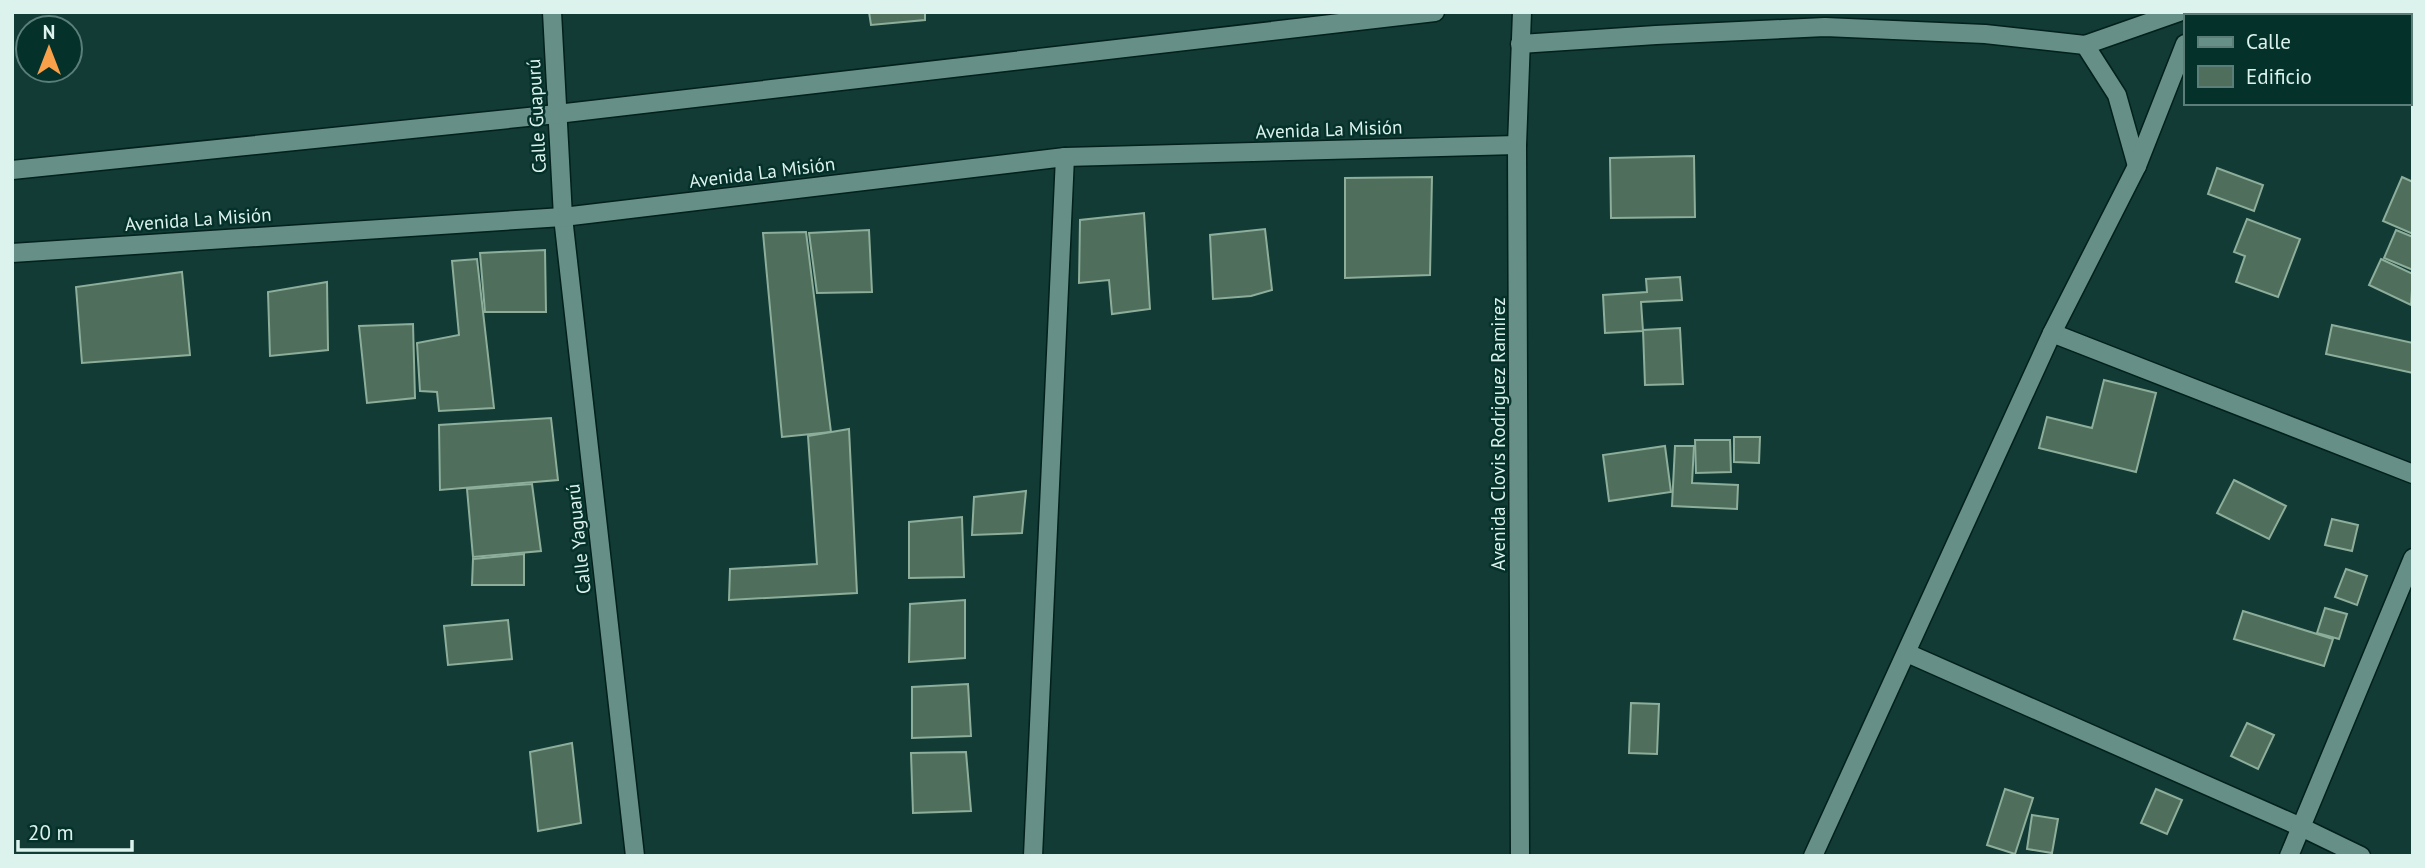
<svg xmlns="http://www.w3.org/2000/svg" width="2425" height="868" font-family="'PT Sans',sans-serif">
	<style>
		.building { fill: #4f6f5c; stroke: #8dae9a; stroke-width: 2 }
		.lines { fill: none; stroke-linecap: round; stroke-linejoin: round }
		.street-casing { stroke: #02201c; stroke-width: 21 }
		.secondary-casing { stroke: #02201c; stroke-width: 21 }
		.street { stroke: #668f88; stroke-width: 18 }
		.secondary { stroke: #668f88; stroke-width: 18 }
		.labels { text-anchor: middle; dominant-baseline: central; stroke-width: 5; stroke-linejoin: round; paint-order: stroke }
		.street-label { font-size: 19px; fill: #dcf2ed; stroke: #05312b }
	</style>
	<rect width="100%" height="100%" fill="#123b35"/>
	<g class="building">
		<polygon points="869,12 925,12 925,20 871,25"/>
		<polygon points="1694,156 1695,217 1611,218 1610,158"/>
		<polygon points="2217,168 2263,185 2254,211 2208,194"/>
		<polygon points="1432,177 1430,275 1345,278 1345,178"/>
		<polygon points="2402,177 2413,182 2413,234 2383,221"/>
		<polygon points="1144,213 1150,309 1112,314 1109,280 1079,283 1080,220"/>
		<polygon points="2247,219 2300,239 2278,297 2236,282 2245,256 2234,252"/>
		<polygon points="1265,229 1272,290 1251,296 1213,299 1210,235"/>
		<polygon points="869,230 872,292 817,293 809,233"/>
		<polygon points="2396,230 2413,237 2413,270 2384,258"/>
		<polygon points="806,232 831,432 782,437 763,233"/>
		<polygon points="545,250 546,312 485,312 480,253"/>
		<polygon points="477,259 494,408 439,411 437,392 420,391 417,343 459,335 452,261"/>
		<polygon points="2381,259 2413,274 2411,305 2369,285"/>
		<polygon points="182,272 190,355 82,363 76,287"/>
		<polygon points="1680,277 1682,300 1641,302 1643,331 1605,333 1603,295 1647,292 1646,279"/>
		<polygon points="327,282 328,350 270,356 268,292"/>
		<polygon points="413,324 415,398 367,403 359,326"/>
		<polygon points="2332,325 2413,343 2413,373 2326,354"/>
		<polygon points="1680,328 1683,384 1645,385 1643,330"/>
		<polygon points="2104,380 2156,393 2136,472 2039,448 2047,417 2092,428"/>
		<polygon points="551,418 558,480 440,490 439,425"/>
		<polygon points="849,429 857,593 729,600 730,569 817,564 808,436"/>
		<polygon points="1734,437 1760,437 1759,463 1734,462"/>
		<polygon points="1695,440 1730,440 1731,472 1696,473"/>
		<polygon points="1665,446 1671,492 1609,501 1603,455"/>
		<polygon points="1675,446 1694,446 1692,483 1738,485 1737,509 1672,506"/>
		<polygon points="2234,480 2286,506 2269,539 2217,513"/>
		<polygon points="532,484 541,551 473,557 467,489"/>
		<polygon points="1026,491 1022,533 972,535 974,497"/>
		<polygon points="962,517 964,577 909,578 909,522"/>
		<polygon points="2332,519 2358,525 2352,551 2325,545"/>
		<polygon points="524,554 524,585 472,585 473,559"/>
		<polygon points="2346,569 2367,576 2357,605 2335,597"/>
		<polygon points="965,600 965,658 909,662 910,604"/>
		<polygon points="2325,608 2347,614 2339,639 2317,633"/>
		<polygon points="2243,611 2333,639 2324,666 2234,639"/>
		<polygon points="508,620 512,659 448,665 444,626"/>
		<polygon points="968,684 971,736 912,738 912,687"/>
		<polygon points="1631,703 1659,704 1657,754 1629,753"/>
		<polygon points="2247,723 2274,735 2258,769 2231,756"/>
		<polygon points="572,743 581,823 538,831 530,752"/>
		<polygon points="966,752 971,811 913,813 911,753"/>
		<polygon points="2005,789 2033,798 2015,854 1987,845"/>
		<polygon points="2156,789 2182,800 2167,834 2141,823"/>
		<polygon points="2032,815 2058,819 2052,853 2027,849"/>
	</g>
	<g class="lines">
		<defs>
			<g id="street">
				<polyline points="552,12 563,217 635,856"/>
				<polyline points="2196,16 2198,12"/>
				<polyline points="1520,44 1656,35 1825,27 1985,34 2085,45 2179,12"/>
				<polyline points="2085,45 2117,95 2137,166"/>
				<polyline points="2052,333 2413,474"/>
				<polyline points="1907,653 2301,827 2361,856"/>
				<polyline points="1033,856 1065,157"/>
				<polyline points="1813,856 2052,333 2137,166 2185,44"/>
				<polyline points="2289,856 2413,558"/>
			</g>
			<g id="secondary">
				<polyline points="12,170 557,114 1435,12"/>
				<polyline points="12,253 563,217 1065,157 1517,145"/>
				<polyline points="1520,856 1517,145 1522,12"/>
			</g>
		</defs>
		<use href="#street" class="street-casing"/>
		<use href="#secondary" class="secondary-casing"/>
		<use href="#street" class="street"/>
		<use href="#secondary" class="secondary"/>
	</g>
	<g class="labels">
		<g class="street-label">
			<text transform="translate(536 116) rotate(-93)">Calle Guapurú</text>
			<text transform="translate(1329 129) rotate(-2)">Avenida La Misión</text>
			<text transform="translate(762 172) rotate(-7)">Avenida La Misión</text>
			<text transform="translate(198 219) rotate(-4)">Avenida La Misión</text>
			<text transform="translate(1498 434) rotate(-90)">Avenida Clovis Rodriguez Ramirez</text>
			<text transform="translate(578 539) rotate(-96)">Calle Yaguarú</text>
		</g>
	</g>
	<rect width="2425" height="868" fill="none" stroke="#dcf2ed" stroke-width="28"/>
	<rect x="2184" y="14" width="228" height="91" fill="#05312b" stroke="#5b7e79" stroke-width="2"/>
	<rect x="2198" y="37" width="35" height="10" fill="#668f88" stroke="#5b7e79" stroke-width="2"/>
	<text x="2246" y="49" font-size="21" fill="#dcf2ed">Calle</text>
	<rect x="2198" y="66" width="35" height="21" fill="#4f6f5c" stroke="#5b7e79" stroke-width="2"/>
	<text x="2246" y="84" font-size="21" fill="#dcf2ed">Edificio</text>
	<g transform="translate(49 49)"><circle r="33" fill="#05312b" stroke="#5b7e79" stroke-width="2"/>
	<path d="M0-5L12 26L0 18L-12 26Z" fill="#f8a14a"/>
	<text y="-10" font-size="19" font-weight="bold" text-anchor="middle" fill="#dcf2ed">N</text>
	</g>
	<path d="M18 840v10h114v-10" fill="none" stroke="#dcf2ed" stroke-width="3.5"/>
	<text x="28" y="840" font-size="21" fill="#dcf2ed" stroke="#05312b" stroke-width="5" paint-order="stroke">20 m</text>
</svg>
